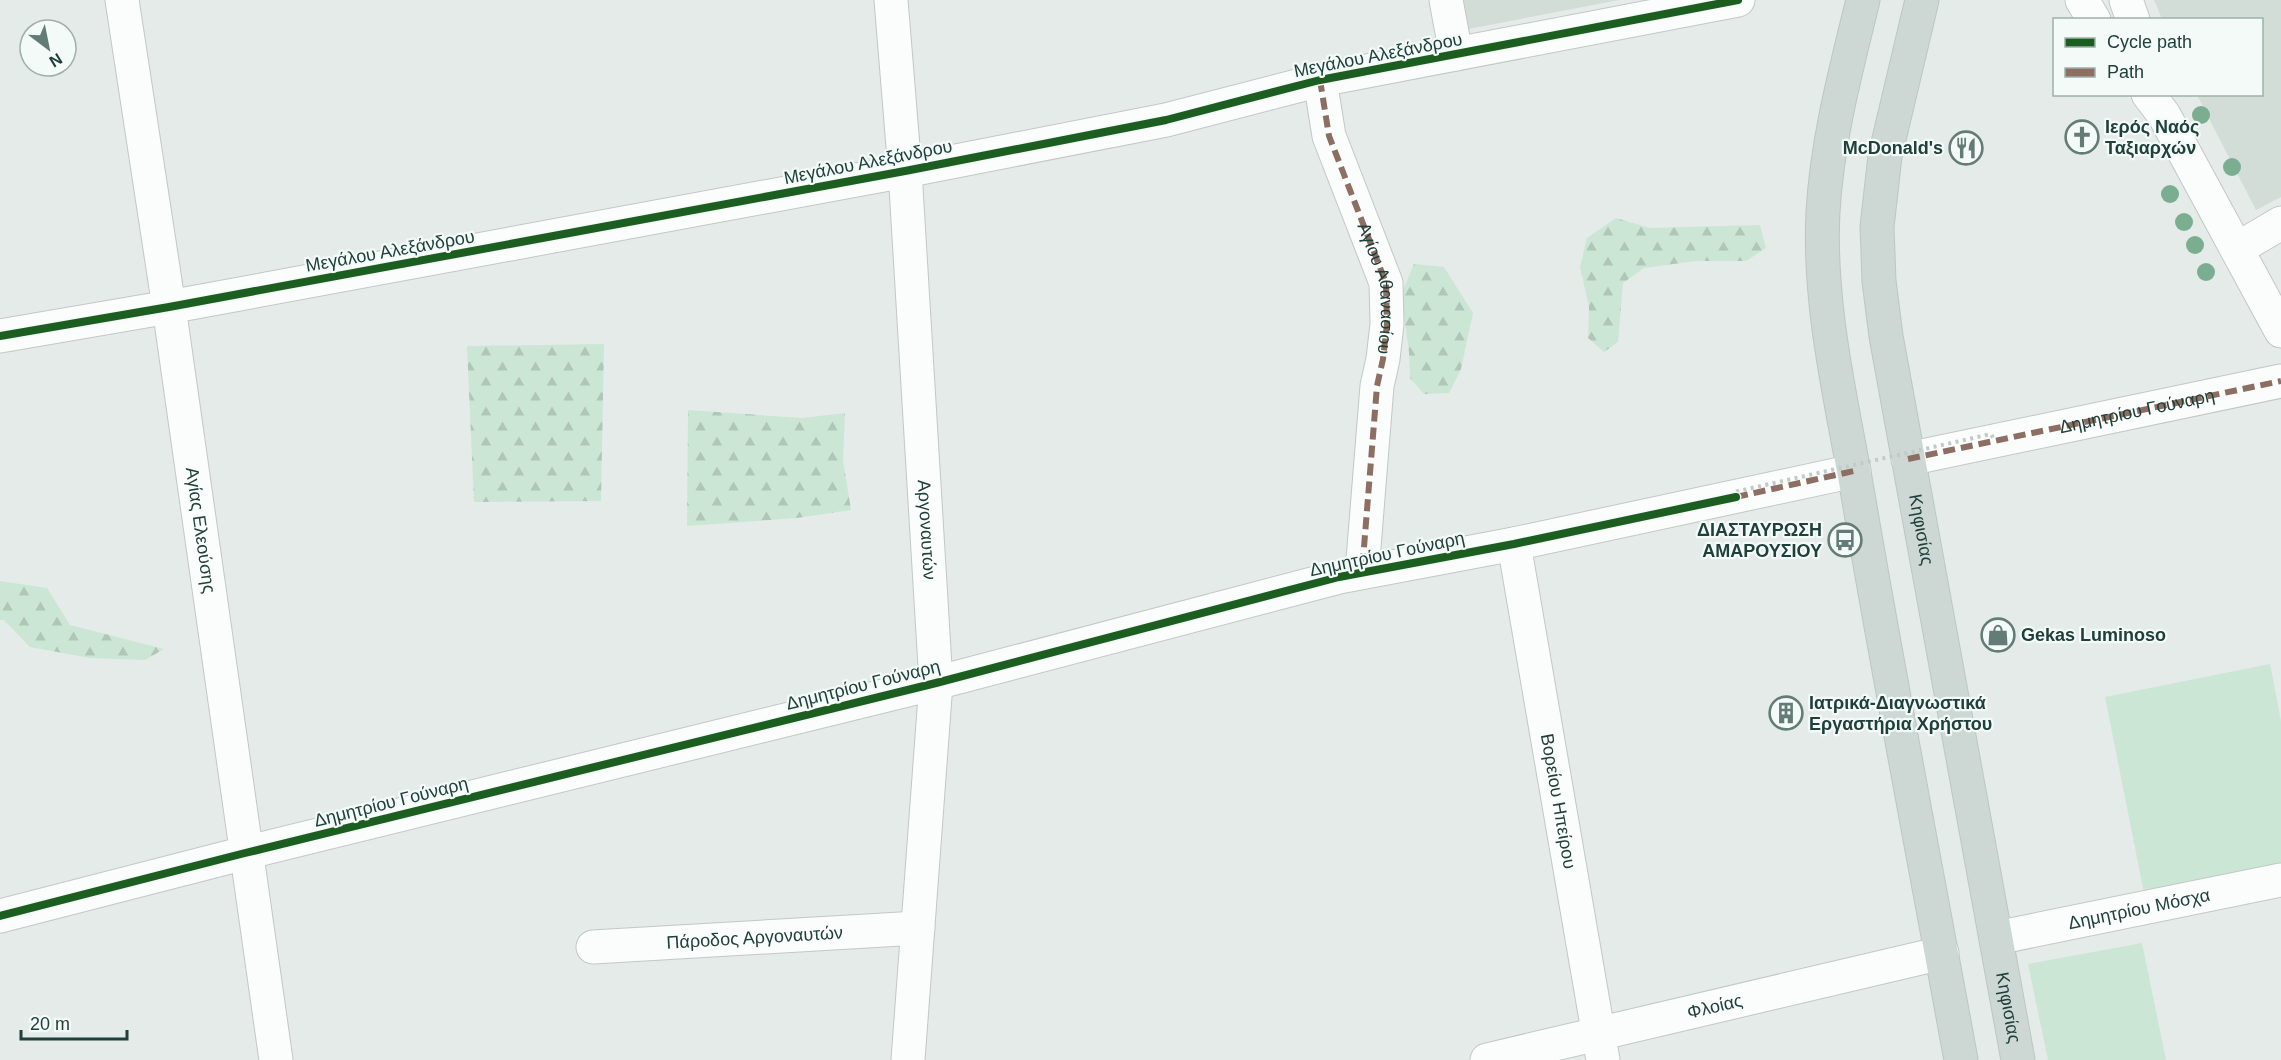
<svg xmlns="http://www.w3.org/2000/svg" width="2281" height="1060" font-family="Arial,sans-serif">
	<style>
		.built { fill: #d2ddd8 }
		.green { fill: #cce6d5 }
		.forest { fill: url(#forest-firs) }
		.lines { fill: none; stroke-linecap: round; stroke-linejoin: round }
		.minor-casing { stroke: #c2c8c6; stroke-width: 35 }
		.major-casing { stroke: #bcc7c4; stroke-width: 35 }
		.minor { stroke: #fbfcfc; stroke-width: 33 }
		.major { stroke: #cdd7d4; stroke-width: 33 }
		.path-bridge { stroke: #c0cbc8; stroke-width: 4; stroke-dasharray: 3 4.5; stroke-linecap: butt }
		.quiet { stroke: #8d6e63; stroke-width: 6; stroke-dasharray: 12 6; stroke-linecap: butt }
		.cycleway-casing { stroke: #f3faf7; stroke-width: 11 }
		.cycleway { stroke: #1b5e20; stroke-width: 8 }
		.tree { fill: #7bae91 }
		.labels { text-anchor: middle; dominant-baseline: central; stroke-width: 4.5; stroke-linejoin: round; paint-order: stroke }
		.street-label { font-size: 18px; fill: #1f4139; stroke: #f3faf7 }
		.poi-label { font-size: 18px; font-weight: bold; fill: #1f4139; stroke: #f3faf7; text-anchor: start }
	</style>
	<defs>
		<pattern id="forest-firs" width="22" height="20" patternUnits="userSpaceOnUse" patternTransform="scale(1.5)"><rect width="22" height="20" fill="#cce6d5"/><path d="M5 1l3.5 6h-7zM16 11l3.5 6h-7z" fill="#afc6b8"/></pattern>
	</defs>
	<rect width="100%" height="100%" fill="#e5ebe8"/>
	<g class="built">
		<polygon points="1458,0 1619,0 1463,30"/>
		<polygon points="2154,0 2281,0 2281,197 2256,210 2197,95 2262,94 2262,20 2162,19"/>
	</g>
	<g class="green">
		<polygon points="2270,664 2281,721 2281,864 2144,893 2105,697"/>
		<polygon points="2142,943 2166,1060 2048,1060 2028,964"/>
	</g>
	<g class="forest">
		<polygon points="1616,218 1650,228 1760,225 1766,248 1746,261 1696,261 1644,268 1623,283 1618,342 1604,352 1588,338 1589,307 1580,267 1587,238"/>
		<polygon points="1414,264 1444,267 1473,313 1461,369 1449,393 1424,394 1410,378 1409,352 1401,295"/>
		<polygon points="604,344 601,501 474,502 467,346"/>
		<polygon points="688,410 802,418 845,413 843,460 851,510 797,518 687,526"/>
		<polygon points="0,581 47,588 70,625 164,649 145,660 90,658 30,647 4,620 0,620"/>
	</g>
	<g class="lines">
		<defs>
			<g id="minor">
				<path id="s1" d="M 122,0 L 169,307 L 276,1060"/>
				<path id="s2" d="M 891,0 L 905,171 L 936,683 L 908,1060"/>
				<polyline points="1446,0 1456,54"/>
				<polyline points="2082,0 2094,20"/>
				<polyline points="2126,0 2133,20"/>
				<path id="s3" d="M 1320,80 L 1329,136 L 1386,283 L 1387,324 L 1383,359 L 1377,386 L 1362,572"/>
				<polyline points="2148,94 2164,115 2281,331"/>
				<polyline points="2237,249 2281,223"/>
				<polyline points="0,336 169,307 905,171 1166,120 1320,80 1738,0"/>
				<path id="s4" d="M 1908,459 L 2281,381"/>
				<path id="s5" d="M 1514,544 L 1603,1060"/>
				<polyline points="0,916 245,853 936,683 1339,577 1514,544 1854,471"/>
				<path id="s6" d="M 1996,938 L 2281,880"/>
				<path id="s7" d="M 593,947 L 918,928"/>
				<path id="s8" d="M 1487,1060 L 1942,953"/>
			</g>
			<g id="major">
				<path d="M 1863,0 C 1846,70 1827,140 1823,212 C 1818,309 1843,406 1859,501 C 1891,688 1927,874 1961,1060"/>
				<path id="s9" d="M 1922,0 L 1885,156 L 1877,227 L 1879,281 L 1886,336 L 2018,1060"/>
			</g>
		</defs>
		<use href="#minor" class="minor-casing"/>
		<use href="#major" class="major-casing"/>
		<use href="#minor" class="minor"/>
		<use href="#major" class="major"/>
		<polyline class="path-bridge" points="1736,497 1734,492 1991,434 1994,439"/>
		<g class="quiet">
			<polyline points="1320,80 1329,136 1386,283 1387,324 1383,359 1377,386 1362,572"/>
			<polyline points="1908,459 2281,381"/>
			<polyline points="1736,497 1854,471"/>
		</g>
		<defs>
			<g id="cycleway">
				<polyline points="0,336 169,307 905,171 1166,120 1320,80 1738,0"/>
				<polyline points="0,916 245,853 936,683 1339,577 1514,544 1736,497"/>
			</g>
		</defs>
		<use href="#cycleway" class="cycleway-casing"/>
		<use href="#cycleway" class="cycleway"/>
	</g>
	<g class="tree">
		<circle cx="2201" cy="115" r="9"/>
		<circle cx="2232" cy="167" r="9"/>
		<circle cx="2170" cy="194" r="9"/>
		<circle cx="2184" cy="222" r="9"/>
		<circle cx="2195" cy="245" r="9"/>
		<circle cx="2206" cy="272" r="9"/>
	</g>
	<defs>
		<symbol id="church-ring" viewBox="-11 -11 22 22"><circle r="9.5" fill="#f3faf7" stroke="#647c76" stroke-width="1.5"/><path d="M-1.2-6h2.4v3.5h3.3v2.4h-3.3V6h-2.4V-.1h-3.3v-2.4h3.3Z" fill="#647c76"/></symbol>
		<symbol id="restaurant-ring" viewBox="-11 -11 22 22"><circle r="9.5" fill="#f3faf7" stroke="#647c76" stroke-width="1.5"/><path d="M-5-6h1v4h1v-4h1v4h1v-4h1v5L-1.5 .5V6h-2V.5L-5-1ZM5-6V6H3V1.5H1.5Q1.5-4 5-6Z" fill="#647c76"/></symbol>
		<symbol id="bus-ring" viewBox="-11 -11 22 22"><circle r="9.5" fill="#f3faf7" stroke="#647c76" stroke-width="1.5"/><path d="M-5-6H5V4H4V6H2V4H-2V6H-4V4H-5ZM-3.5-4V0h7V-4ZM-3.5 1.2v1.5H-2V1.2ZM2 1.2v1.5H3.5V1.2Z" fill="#647c76"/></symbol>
		<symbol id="shop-ring" viewBox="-11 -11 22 22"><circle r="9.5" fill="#f3faf7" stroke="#647c76" stroke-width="1.5"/><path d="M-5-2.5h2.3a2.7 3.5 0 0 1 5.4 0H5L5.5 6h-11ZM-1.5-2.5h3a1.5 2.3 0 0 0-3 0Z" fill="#647c76"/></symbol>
		<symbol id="building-ring" viewBox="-11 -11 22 22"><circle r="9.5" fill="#f3faf7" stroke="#647c76" stroke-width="1.5"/><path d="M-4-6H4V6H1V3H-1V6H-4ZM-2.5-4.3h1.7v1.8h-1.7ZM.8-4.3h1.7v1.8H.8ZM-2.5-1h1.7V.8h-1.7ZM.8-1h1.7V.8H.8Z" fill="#647c76"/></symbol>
	</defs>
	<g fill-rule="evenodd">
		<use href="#church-ring" x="2063" y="118" width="38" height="38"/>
		<use href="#restaurant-ring" x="1947" y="129" width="38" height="38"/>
		<use href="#bus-ring" x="1826" y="521" width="38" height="38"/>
		<use href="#shop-ring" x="1979" y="616" width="38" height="38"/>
		<use href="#building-ring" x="1767" y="694" width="38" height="38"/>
	</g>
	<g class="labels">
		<g class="street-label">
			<text transform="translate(1378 55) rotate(-11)">Μεγάλου Αλεξάνδρου</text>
			<text transform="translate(868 162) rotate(-11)">Μεγάλου Αλεξάνδρου</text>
			<text transform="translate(390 251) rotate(-10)">Μεγάλου Αλεξάνδρου</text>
			<text stroke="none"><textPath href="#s3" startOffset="218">Αγίου Αθανασίου</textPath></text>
			<text stroke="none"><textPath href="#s4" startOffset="234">Δημητρίου Γούναρη</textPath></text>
			<text stroke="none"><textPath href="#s1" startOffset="536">Αγίας Ελεούσης</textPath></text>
			<text stroke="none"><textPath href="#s2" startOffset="531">Αργοναυτών</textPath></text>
			<text stroke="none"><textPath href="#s9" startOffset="538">Κηφισίας</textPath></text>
			<text transform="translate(1387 554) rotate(-12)">Δημητρίου Γούναρη</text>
			<text transform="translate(863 685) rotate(-14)">Δημητρίου Γούναρη</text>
			<text transform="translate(391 802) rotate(-14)">Δημητρίου Γούναρη</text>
			<text stroke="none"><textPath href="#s5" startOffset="261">Βορείου Ηπείρου</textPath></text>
			<text stroke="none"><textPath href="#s6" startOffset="146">Δημητρίου Μόσχα</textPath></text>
			<text stroke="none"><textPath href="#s7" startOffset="162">Πάροδος Αργοναυτών</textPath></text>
			<text stroke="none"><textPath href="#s8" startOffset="234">Φλοίας</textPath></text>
			<text stroke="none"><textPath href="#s9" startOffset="1024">Κηφισίας</textPath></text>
		</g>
		<g class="poi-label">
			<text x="2105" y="127">Ιερός Ναός<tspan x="2105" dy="21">Ταξιαρχών</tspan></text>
			<text x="1943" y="148" text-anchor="end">McDonald's</text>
			<text x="1822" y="530" text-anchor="end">ΔΙΑΣΤΑΥΡΩΣΗ<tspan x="1822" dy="21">ΑΜΑΡΟΥΣΙΟΥ</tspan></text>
			<text x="2021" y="635">Gekas Luminoso</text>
			<text x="1809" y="703">Ιατρικά-Διαγνωστικά<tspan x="1809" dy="21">Εργαστήρια Χρήστου</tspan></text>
		</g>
	</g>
	<rect x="2053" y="18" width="210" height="78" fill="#f3faf7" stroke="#9eb0ab" stroke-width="1.5"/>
	<rect x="2065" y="38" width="30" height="9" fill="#1b5e20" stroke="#9eb0ab" stroke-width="1.5"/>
	<text x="2107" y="48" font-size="18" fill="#1f4139">Cycle path</text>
	<rect x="2065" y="68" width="30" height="9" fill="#8d6e63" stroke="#9eb0ab" stroke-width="1.5"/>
	<text x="2107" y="78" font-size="18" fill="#1f4139">Path</text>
	<g transform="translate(48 48) rotate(148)"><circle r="28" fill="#f3faf7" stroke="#9eb0ab" stroke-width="1.5"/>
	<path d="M0-4.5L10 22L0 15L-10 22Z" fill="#647c76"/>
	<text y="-9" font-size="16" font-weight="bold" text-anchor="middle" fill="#1f4139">N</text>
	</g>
	<path d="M21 1030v9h106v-9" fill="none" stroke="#1f4139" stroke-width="3"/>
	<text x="30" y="1030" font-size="18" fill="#1f4139" stroke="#f3faf7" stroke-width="4.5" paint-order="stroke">20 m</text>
</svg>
